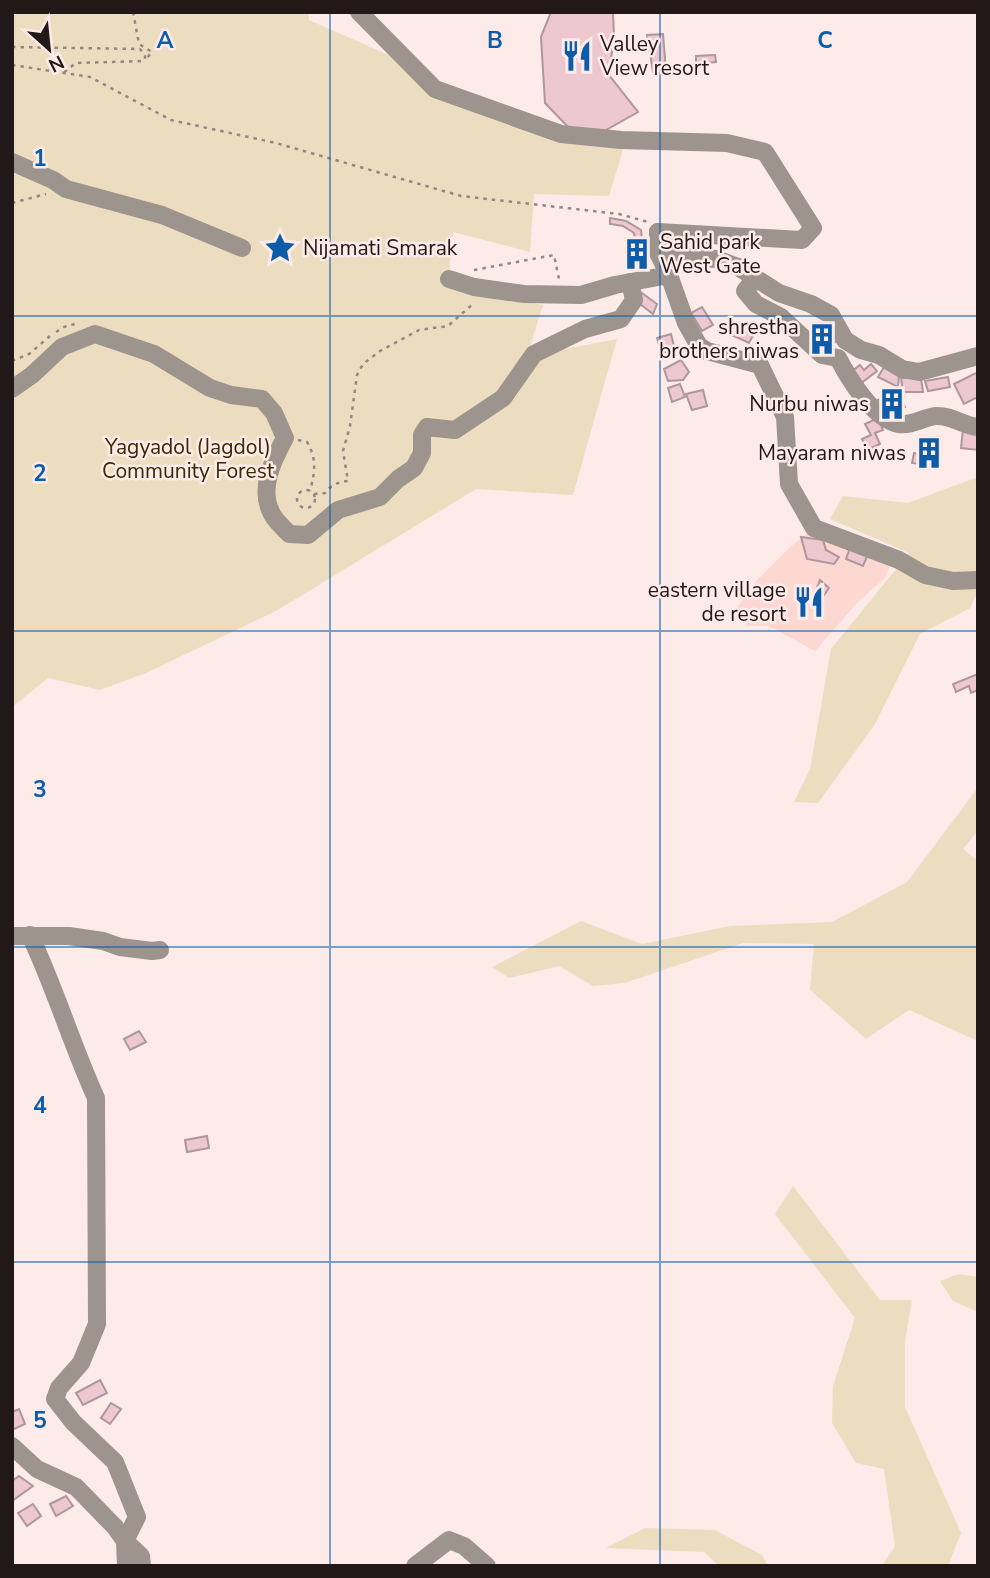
<svg xmlns="http://www.w3.org/2000/svg" width="990" height="1578" font-family="'Nunito Sans',sans-serif">
	<style>
		.built { fill: #fdd8d2 }
		.green { fill: #edddc0 }
		.building { fill: #edc8d1; stroke: #af969c; stroke-width: 2 }
		.lines { fill: none; stroke-linecap: round; stroke-linejoin: round }
		.path { stroke: #948785; stroke-width: 2.5; stroke-dasharray: 3.5 5; stroke-linecap: butt }
		.minor { stroke: #9e948e; stroke-width: 18 }
		.grid { fill: none; stroke: #0c5caa; stroke-width: 2; stroke-opacity: 0.55 }
		.labels { text-anchor: middle; dominant-baseline: central; stroke-width: 5; stroke-linejoin: round; paint-order: stroke }
		.poi-label { font-size: 21px; fill: #221817; stroke: #fcebe8; text-anchor: end }
		.park-label { font-size: 21px; fill: #3a2901; stroke: #fcebe8 }
		.grid-label { font-size: 23px; text-anchor: middle; font-weight: bold; fill: #0c5caa; stroke: #fcebe8; stroke-width: 5; stroke-linejoin: round; paint-order: stroke }
	</style>
	<rect width="100%" height="100%" fill="#fcebe8"/>
	<polygon class="built" points="814,528 891,561 886,577 858,602 815,651 769,626 748,626 736,609 755,582 790,547"/>
	<g class="green">
		<polygon points="12,12 308,12 309,20 391,56 432,97 623,150 609,196 534,194 530,252 453,232 448,286 543,305 527,356 617,339 573,495 476,489 276,611 146,673 100,690 48,678 12,707"/>
		<polygon points="978,477 978,592 970,608 920,634 875,724 818,803 794,802 810,769 831,649 909,553 830,519 843,496 908,503"/>
		<polygon points="977,789 978,831 963,849 978,861 978,1041 909,1010 866,1039 810,990 814,944 743,943 625,983 593,986 559,966 509,978 492,967 581,921 642,944 730,926 832,922 907,882"/>
		<polygon points="793,1186 880,1300 912,1300 905,1341 905,1407 961,1533 948,1566 882,1566 895,1546 884,1469 856,1463 832,1423 833,1386 855,1318 775,1214"/>
		<polygon points="959,1274 978,1277 978,1312 953,1301 940,1281"/>
		<polygon points="645,1528 715,1530 762,1555 768,1566 719,1566 704,1552 606,1548"/>
	</g>
	<g class="building">
		<polygon points="551,12 613,12 614,37 609,75 638,112 606,130 570,129 545,103 541,37"/>
		<polygon points="663,34 666,71 653,72 647,35"/>
		<polygon points="715,55 716,62 696,64 696,56"/>
		<polygon points="610,218 626,221 641,230 642,239 635,239 634,233 623,226 610,224"/>
		<polygon points="628,242 645,242 646,267 628,267"/>
		<polygon points="642,293 657,304 653,314 636,301"/>
		<polygon points="702,307 713,325 702,331 691,313"/>
		<polygon points="730,320 755,332 749,343 723,331"/>
		<polygon points="822,325 835,342 826,351 808,335"/>
		<polygon points="671,334 675,350 662,353 657,338"/>
		<polygon points="681,360 689,372 683,380 668,381 664,369"/>
		<polygon points="871,364 877,371 860,384 851,372 860,365 864,370"/>
		<polygon points="884,367 899,375 898,387 878,377"/>
		<polygon points="978,372 978,397 964,404 954,384"/>
		<polygon points="948,377 950,387 928,391 925,381"/>
		<polygon points="901,378 921,378 923,392 903,392"/>
		<polygon points="680,384 685,397 672,402 668,388"/>
		<polygon points="703,390 707,406 692,410 686,394"/>
		<polygon points="897,391 905,407 886,416 878,400"/>
		<polygon points="878,418 883,430 875,433 880,444 867,450 862,439 871,435 865,424"/>
		<polygon points="963,429 978,431 978,450 961,448"/>
		<polygon points="924,441 936,442 933,466 912,463 914,453 922,454"/>
		<polygon points="801,537 823,540 826,550 839,557 834,564 807,559"/>
		<polygon points="850,548 868,554 863,566 846,559"/>
		<polygon points="820,580 829,588 822,598 815,593"/>
		<polygon points="978,674 978,690 971,693 969,686 956,692 953,684"/>
		<polygon points="139,1031 146,1042 130,1050 124,1039"/>
		<polygon points="207,1136 209,1148 187,1152 185,1140"/>
		<polygon points="100,1380 107,1393 83,1405 76,1393"/>
		<polygon points="111,1403 121,1409 110,1424 101,1418"/>
		<polygon points="19,1409 25,1424 12,1430 12,1412"/>
		<polygon points="19,1476 33,1486 12,1501 12,1481"/>
		<polygon points="66,1496 73,1506 56,1516 50,1504"/>
		<polygon points="33,1504 41,1516 27,1526 18,1513"/>
	</g>
	<g class="lines">
		<g class="path">
			<polyline points="133,12 139,44 152,52 146,59"/>
			<polyline points="12,47 140,49 145,55 145,61"/>
			<polyline points="12,65 90,77 171,120 276,143 461,196 619,214 648,222"/>
			<polyline points="64,72 76,63 145,61"/>
			<polyline points="12,203 46,194"/>
			<polyline points="474,270 554,255 559,279"/>
			<polyline points="56,332 64,327 78,323"/>
			<polyline points="12,361 29,354 50,336"/>
			<path d="M 298,440 L 307,442 C 317,459 315,472 310,491"/>
			<circle cx="306" cy="499" r="9"/>
			<path d="M 314,494 L 325,493 C 331,485 338,482 348,481 L 343,451 L 350,426 L 357,375 L 363,364 L 380,351 L 419,330 L 448,326 L 474,303"/>
		</g>
		<g class="minor">
			<polyline points="359,12 435,89 561,134 621,140 727,143 765,152 813,228 802,240 658,232"/>
			<polyline points="12,162 53,180 66,189 162,215 242,248"/>
			<polyline points="658,232 658,253 669,275 686,323 699,346 707,351 760,365 785,417 789,484 814,528 899,560 925,575 953,581 978,580"/>
			<polyline points="658,232 683,256 716,259 738,267 779,293 811,304 831,315 845,340 861,350 879,355 902,369 919,372 978,356"/>
			<path d="M 755,278 L 745,291 L 756,304 L 781,317 L 822,355 L 838,358 C 849,379 874,420 899,424 C 912,426 924,417 936,416 C 951,415 964,426 978,427"/>
			<polyline points="449,279 474,287 524,294 581,295 615,285 669,275"/>
			<path d="M 12,389 L 32,375 L 62,347 L 95,334 L 154,354 L 210,388 L 231,395 L 262,399 L 274,413 L 285,438 C 273,460 259,488 271,512 C 274,520 283,527 289,534 L 308,535 L 338,510 L 380,497 L 398,479 L 414,468 L 422,453 L 422,435 L 427,427 L 455,430 L 503,398 L 534,354 L 585,329 L 621,319 L 634,300 L 630,282"/>
			<path d="M 30,935 C 55,988 72,1045 96,1098 L 97,1324 L 81,1363 L 59,1388 L 55,1399 L 73,1422 L 115,1462 L 137,1517 L 125,1541 L 141,1556 L 142,1566"/>
			<polyline points="12,936 69,936 103,941 120,947 152,951 160,950"/>
			<polyline points="12,1446 37,1469 76,1487 115,1527 125,1541 126,1566"/>
			<polyline points="415,1566 449,1540 464,1546 487,1566"/>
		</g>
	</g>
	<path class="grid" d="M 330,12 L 330,1566M 660,12 L 660,1566M 12,316 L 978,316M 12,631 L 978,631M 12,947 L 978,947M 12,1262 L 978,1262"/>
	<defs>
		<symbol id="restaurant-bare" viewBox="-9 -9 18 18"><path d="M-5-6h1v4h1v-4h1v4h1v-4h1v5L-1.5 .5V6h-2V.5L-5-1ZM5-6V6H3V1.5H1.5Q1.5-4 5-6Z" fill="#0c5caa" stroke="#fcebe8" stroke-width="2.5" paint-order="stroke"/></symbol>
		<symbol id="sight-bare" viewBox="-9 -9 18 18"><path d="M0-6L1.8-2.2L6-1.7L2.9 1.2L3.7 5.4L0 3.3L-3.7 5.4L-2.9 1.2L-6-1.7L-1.8-2.2Z" fill="#0c5caa" stroke="#fcebe8" stroke-width="2.5" paint-order="stroke"/></symbol>
		<symbol id="building-bare" viewBox="-9 -9 18 18"><path d="M-4-6H4V6H1V3H-1V6H-4ZM-2.5-4.3h1.7v1.8h-1.7ZM.8-4.3h1.7v1.8H.8ZM-2.5-1h1.7V.8h-1.7ZM.8-1h1.7V.8H.8Z" fill="#0c5caa" stroke="#fcebe8" stroke-width="2.5" paint-order="stroke"/></symbol>
	</defs>
	<g fill-rule="evenodd">
		<use href="#restaurant-bare" x="555" y="34" width="44" height="44"/>
		<use href="#sight-bare" x="258" y="226" width="44" height="44"/>
		<use href="#building-bare" x="615" y="232" width="44" height="44"/>
		<use href="#building-bare" x="800" y="317" width="44" height="44"/>
		<use href="#building-bare" x="870" y="382" width="44" height="44"/>
		<use href="#building-bare" x="907" y="431" width="44" height="44"/>
		<use href="#restaurant-bare" x="787" y="580" width="44" height="44"/>
	</g>
	<g class="labels">
		<g class="poi-label">
			<text x="600" y="44" text-anchor="start">Valley<tspan x="600" dy="24">View resort</tspan></text>
			<text x="660" y="242" text-anchor="start">Sahid park<tspan x="660" dy="24">West Gate</tspan></text>
			<text x="303" y="248" text-anchor="start">Nijamati Smarak</text>
			<text x="799" y="327">shrestha<tspan x="799" dy="24">brothers niwas</tspan></text>
			<text x="869" y="404">Nurbu niwas</text>
			<text x="906" y="453">Mayaram niwas</text>
			<text x="786" y="590">eastern village<tspan x="786" dy="24">de resort</tspan></text>
		</g>
		<g class="park-label">
			<text x="188" y="447">Yagyadol (Jagdol)<tspan x="188" dy="24">Community Forest</tspan></text>
		</g>
	</g>
	<g class="grid-label">
		<text x="165" y="48">A</text>
		<text x="495" y="48">B</text>
		<text x="825" y="48">C</text>
		<text x="40" y="166">1</text>
		<text x="40" y="481">2</text>
		<text x="40" y="797">3</text>
		<text x="40" y="1113">4</text>
		<text x="40" y="1428">5</text>
	</g>
	<rect width="990" height="1578" fill="none" stroke="#221817" stroke-width="28"/>
	<g transform="translate(49 49) rotate(153)" stroke="#fcebe8" stroke-width="5" paint-order="stroke">
	<path d="M0-5L12 26L0 18L-12 26Z" fill="#221817"/>
	<text y="-10" font-size="19" font-weight="bold" text-anchor="middle" fill="#221817">N</text>
	</g>
</svg>
